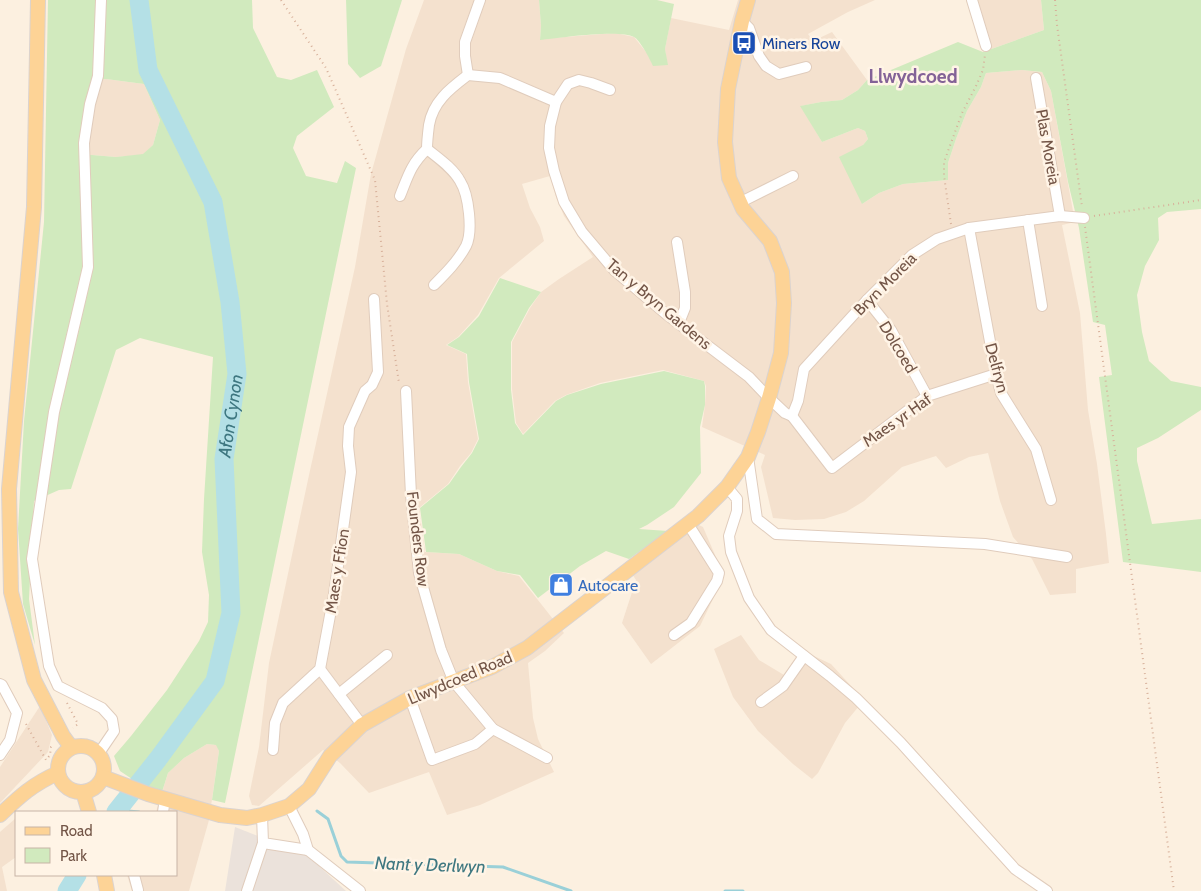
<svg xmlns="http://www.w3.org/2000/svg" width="1201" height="891" font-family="Cabin,sans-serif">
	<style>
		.residential { fill: #f4e1ce }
		.industrial { fill: #ebe2db }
		.green { fill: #d1eabe; fill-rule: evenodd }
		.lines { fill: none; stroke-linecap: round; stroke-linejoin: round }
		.stream { stroke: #9ad0d8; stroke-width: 3 }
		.river { stroke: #b4e0e6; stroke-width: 19 }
		.minor-casing { stroke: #e0ccbc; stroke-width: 12 }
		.major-casing { stroke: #dbd3cf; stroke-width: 16 }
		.path { stroke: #d7b09a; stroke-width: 2; stroke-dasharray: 1 4; stroke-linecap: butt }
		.minor { stroke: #fff; stroke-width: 10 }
		.major { stroke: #fdd396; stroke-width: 14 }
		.labels { text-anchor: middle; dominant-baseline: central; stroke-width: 5; stroke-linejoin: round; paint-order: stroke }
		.transit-label { font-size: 16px; fill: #164399; stroke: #fff4e6; text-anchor: start }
		.street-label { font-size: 16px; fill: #735547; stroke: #fff4e6 }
		.shop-label { font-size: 16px; fill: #366cbe; stroke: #fff4e6; text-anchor: start }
		.water-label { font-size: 18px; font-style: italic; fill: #3e7780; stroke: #fff4e6 }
		.quarter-label { font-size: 19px; font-weight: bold; fill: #836297; stroke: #fff4e6 }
	</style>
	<rect width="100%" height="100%" fill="#fcf0e0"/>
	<g class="residential">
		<polygon points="424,0 539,0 541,26 540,39 615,33 634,37 646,52 667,65 665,49 671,18 729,30 738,0 875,0 848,12 808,34 813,41 832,32 867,80 858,90 842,100 821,102 801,106 822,142 858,128 865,131 868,139 863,145 862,204 879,193 903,184 948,180 948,163 956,139 967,111 981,87 986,73 1022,70 1042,72 1051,91 1075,222 1062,225 1080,313 1088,410 1097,464 1106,534 1109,563 1076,569 1076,593 1050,595 1032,559 1013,537 1000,501 988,453 969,457 946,468 936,456 902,467 864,501 846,512 824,519 795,520 773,518 761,467 765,455 702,427 705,405 706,386 704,381 663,370 600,383 566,395 555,401 523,434 516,423 512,389 512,342 530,308 541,292 559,279 593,257 564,216 556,197 550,176 522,184 530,208 540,227 544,241 499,278 478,315 458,337 446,345 466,354 468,382 478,439 471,453 460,466 448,484 419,508 425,552 459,554 497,571 519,576 564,633 545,651 528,663 533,718 538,739 554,772 480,805 447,815 429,772 369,793 340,763 323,750 259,806 252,805 249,796 259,747 269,663 309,475 355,267 371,174 406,49"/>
		<polygon points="966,0 1041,0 1044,30 983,52"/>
		<polygon points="106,79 144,84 160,120 153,145 143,155 116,157 80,154 92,80"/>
		<polygon points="686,519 703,527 724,576 700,626 651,664 622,623 636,580 625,563"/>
		<polygon points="741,635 759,660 784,675 801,650 831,664 864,700 845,723 818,773 812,779 793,764 758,731 733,697 714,649"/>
		<polygon points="40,706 52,735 48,752 0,803 0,767"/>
		<polygon points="207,744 217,745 219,751 209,820 189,891 132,891 127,875 176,875 176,812 156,812 168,773 184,758"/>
		<polygon points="16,818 16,857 2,867 7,891 0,891 0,832"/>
	</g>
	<polygon class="industrial" points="235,827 307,855 346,891 225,891"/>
	<g class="green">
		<path d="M 48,0 L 252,0 L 253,28 L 277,77 L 291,80 L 317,70 L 334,107 L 297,136 L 293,148 L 306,176 L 337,183 L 345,161 L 356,168 L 225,803 L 212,800 L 219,751 L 216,745 L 207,744 L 184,758 L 168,773 L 162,792 L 135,781 L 120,771 L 114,756 L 131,736 L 167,690 L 199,641 L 208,622 L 209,595 L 202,552 L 204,499 L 213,357 L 140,338 L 116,350 L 71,489 L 59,490 L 34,501 L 29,599 L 35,645 L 23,604 L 18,529 L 24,421 L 44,222 ZM 106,79 L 144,84 L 160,120 L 153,145 L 143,154 L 116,157 L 80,154 L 92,80 Z"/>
		<polygon points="346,0 402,0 381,66 360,78 348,64"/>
		<path d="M 539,0 L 657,0 L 674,4 L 665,49 L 668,65 L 653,66 C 650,59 640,40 634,37 C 620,29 558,38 540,40 L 541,26 Z"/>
		<polygon points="1041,0 1201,0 1201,209 1167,212 1158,218 1159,240 1145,266 1137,295 1142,332 1149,361 1171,381 1201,387 1201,410 1158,438 1137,448 1137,461 1152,524 1201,519 1201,572 1123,562 1099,377 1112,375 1105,325 1093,322 1079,228 1068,182 1051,91 1042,72 1022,70 986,73 981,87 967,111 956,139 948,163 948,180 903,184 879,193 862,204 839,157 863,145 868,139 865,131 858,128 822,142 800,106 821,102 842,100 858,90 867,80 958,42 983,52 1044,30"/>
		<polygon points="500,278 541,292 529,308 511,342 511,390 515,423 523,435 533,448 523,435 556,401 567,395 601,384 664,371 704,381 705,386 705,405 700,427 701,473 674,507 647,525 639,529 668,531 629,559 606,551 580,566 538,598 520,575 497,571 459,554 426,552 420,508 449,484 461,467 472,453 479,439 469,382 467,354 447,345 459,337 479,316"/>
	</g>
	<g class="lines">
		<g class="stream">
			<polyline points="117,810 139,812"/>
			<polyline points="317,811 328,819 341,856 347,862 503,867 571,891"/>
			<polyline points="725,891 743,891"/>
		</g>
		<g class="river">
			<path id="s1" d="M 116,812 L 158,759 L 215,681 L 231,613 L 224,459 L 237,374 L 230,302 L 213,202 L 148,70 L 139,0"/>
			<polyline points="67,891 77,875"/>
		</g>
		<defs>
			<g id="minor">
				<polyline points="972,0 986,46"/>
				<polyline points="742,21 749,28 759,56 766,66 779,74 806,67"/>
				<polyline points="468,75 465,56 465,42 480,0"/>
				<polyline points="1036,78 1060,216"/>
				<polyline points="610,90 591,83 579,80 568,84 556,102 550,126 549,148 554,171 564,202 582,232 615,271 666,314 749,377 769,398 785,413 792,416 798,401 804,369 867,300 912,255 937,239 969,228 1060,216 1084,218"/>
				<path d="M 427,149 C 438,158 453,168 460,181 C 469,195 473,232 466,246 C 458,261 446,273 434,285"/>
				<path d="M 400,196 C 408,176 411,164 427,149 C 427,141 428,133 429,125 C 433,101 451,88 468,75 L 500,78 L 556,102"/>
				<polyline points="741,202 793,176"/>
				<polyline points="1028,220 1042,306"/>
				<polyline points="969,228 996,374 1001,393 1036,449 1051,500"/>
				<polyline points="677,242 685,292 685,308 679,323"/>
				<polyline points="867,300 891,330 927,396"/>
				<polyline points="406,391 411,495 419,573 441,650 454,682 493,729 547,758"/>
				<polyline points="792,416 832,468 927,396 996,374"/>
				<polyline points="748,457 757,519 776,534 985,544 1067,557"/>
				<polyline points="727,487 737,499 737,511 729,536 731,552 749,598 771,630 830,676 856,698 901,743 1015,869 1047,891"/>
				<polyline points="674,635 691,623 717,581 719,573 688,524"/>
				<polyline points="320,669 362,725"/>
				<polyline points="0,684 2,685 17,713 10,740 0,755"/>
				<polyline points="339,694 387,655"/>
				<polyline points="410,698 432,760 475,744 493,729"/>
				<polyline points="761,702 783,686 804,656"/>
				<polyline points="273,750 275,723 283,703 320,669 334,594 351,472 348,446 349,427 365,391 372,385 378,372 374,299"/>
				<polyline points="99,753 114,731 112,719 102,708 58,686 49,666 32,559 54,412 88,267 84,143 90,104 98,76 101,0"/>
				<polyline points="289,806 303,834 308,850 360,891"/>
				<polyline points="163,812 165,799"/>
				<polyline points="262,815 263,843 308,850"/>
				<polyline points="134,875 138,890"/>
				<polyline points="247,891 263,843"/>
			</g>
			<g id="major">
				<polyline points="38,0 34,207 9,489 11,592 34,680 63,736 71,747"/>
				<circle cx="81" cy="769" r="23"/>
				<polyline points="103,777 148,794 220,815 247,818 262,815 289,806 309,789 330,756 362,725 410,698 492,667 527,648 698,516 727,487 748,457 758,432 769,398 781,353 784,303 782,272 770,241 743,209 729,178 725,142 728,89 742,21 748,0"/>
				<polyline points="83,792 89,812"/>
				<path d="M 0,815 C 20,796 33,784 58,773"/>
				<polyline points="104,875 107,891"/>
			</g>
		</defs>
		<use href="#minor" class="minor-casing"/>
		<use href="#major" class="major-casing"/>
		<g class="path">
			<polyline points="281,0 326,68 375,180 387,304 399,383"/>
			<polyline points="1055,0 1057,25 1082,207"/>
			<polyline points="1094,216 1201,200"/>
			<polyline points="951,224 944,176 944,162 962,113 976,86 983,70 985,55"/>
			<polyline points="1085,227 1174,891"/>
			<polyline points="67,703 78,724 73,728"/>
			<polyline points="26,724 46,760 50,755 51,747 54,744"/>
		</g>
		<use href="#minor" class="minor"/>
		<use href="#major" class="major"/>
	</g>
	<defs>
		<symbol id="bus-square" viewBox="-11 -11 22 22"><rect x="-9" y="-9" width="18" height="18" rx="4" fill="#1a4fb4" stroke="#fff4e6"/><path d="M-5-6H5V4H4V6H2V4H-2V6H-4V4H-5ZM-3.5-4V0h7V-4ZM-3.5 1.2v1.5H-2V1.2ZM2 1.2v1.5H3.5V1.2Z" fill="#fff"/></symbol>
		<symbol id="shop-square" viewBox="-11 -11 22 22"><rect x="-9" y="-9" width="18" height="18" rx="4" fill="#3f7fe0" stroke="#fff4e6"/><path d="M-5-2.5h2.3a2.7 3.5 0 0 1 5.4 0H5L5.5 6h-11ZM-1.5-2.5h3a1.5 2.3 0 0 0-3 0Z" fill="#fff"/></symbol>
	</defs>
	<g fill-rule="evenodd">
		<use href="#bus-square" x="730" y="29" width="28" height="28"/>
		<use href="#shop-square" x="547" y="571" width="28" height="28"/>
	</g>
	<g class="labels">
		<g class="transit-label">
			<text x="762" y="43">Miners Row</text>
		</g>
		<g class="street-label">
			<text transform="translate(1048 147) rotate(80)">Plas Moreia</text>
			<text transform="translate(885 284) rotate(-45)">Bryn Moreia</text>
			<text transform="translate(659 304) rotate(40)">Tan y Bryn Gardens</text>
			<text transform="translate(898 347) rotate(59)">Dolcoed</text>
			<text transform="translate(997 368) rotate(75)">Delfryn</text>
			<text transform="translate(897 420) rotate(-35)">Maes yr Haf</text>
			<text transform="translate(418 539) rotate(83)">Founders Row</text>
			<text transform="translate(337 571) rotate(-81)">Maes y Ffion</text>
			<text transform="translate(460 678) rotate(-23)">Llwydcoed Road</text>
		</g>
		<g class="shop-label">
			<text x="578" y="585">Autocare</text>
		</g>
		<g class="water-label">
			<text stroke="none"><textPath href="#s1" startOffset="432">Afon Cynon</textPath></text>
			<text transform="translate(430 865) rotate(2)">Nant y Derlwyn</text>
		</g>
		<g class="quarter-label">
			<text x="913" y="76">Llwydcoed</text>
		</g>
	</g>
	<rect x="15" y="811" width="162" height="65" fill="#fff4e6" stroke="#c7b4a6"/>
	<rect x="25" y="827" width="25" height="8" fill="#fdd396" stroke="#c7b4a6"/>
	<text x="60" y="836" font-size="15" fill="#735547">Road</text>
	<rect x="25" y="848" width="25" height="15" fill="#d1eabe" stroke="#c7b4a6"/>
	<text x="60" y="861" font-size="15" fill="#735547">Park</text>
</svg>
